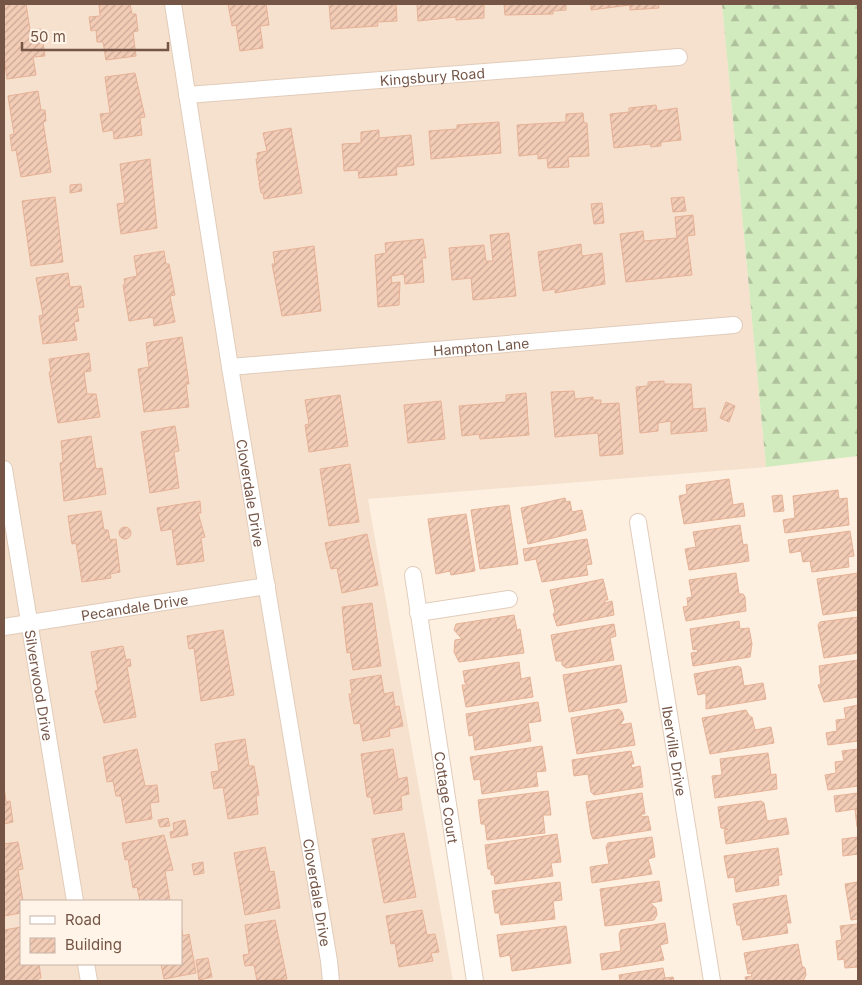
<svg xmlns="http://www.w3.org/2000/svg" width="862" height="985" font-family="Inter,sans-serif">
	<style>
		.residential { fill: #f5e1ce; fill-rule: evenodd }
		.forest { fill: url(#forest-firs) }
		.building { fill: url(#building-hatch); stroke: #e7b196 }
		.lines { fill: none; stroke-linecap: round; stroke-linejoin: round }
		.street-casing { stroke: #e1ccbb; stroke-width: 18 }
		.street { stroke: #fff; stroke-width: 16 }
		.labels { text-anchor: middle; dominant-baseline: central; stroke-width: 4.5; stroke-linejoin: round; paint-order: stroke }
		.street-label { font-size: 14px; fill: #745546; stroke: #fff4e7 }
	</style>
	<defs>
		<pattern id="forest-firs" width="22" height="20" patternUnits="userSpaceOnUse" patternTransform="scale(1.25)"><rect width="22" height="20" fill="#d2ebbe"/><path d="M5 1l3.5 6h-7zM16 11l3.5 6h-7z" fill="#afc19c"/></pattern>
		<pattern id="building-hatch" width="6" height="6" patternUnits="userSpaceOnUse" patternTransform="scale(1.25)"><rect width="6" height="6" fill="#f3ccb6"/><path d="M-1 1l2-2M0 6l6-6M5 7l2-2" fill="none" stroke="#c9a896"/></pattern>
	</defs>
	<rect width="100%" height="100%" fill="#fdf0e0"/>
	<path class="residential" d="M 4,4 L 722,4 L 766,467 L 368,499 L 453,981 L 4,981 ZM 21,901 L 181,901 L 181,964 L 21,964 Z"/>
	<polygon class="forest" points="722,4 858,4 858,456 766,467"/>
	<g class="building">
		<polygon points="4,4 26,4 30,30 41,29 45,56 33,57 36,75 7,79 4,57"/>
		<polygon points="99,4 130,4 132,14 136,14 138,31 133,32 136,56 106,60 103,42 97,42 96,30 91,31 89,17 100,16"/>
		<polygon points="228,4 266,4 269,25 260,26 263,48 240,51 236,25 232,26"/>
		<polygon points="329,4 396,4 397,21 377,22 378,26 331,29"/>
		<polygon points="417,4 484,4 484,18 456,20 456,17 418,21"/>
		<polygon points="504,4 566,4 566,10 553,11 553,14 505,15"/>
		<polygon points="591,4 658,4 659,8 630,10 630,5 591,10"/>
		<polygon points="135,73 145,117 140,118 142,135 114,139 113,130 103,132 100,114 110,113 105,77"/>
		<polygon points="38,91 41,110 45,110 46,121 43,122 51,172 21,177 16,150 12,151 10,135 14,134 8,96"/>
		<polygon points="656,105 657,111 677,108 681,140 661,142 661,146 651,147 650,144 614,148 610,114 629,112 629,108"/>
		<polygon points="583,113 584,123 587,123 589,156 568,157 569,167 548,168 547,158 538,159 538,154 519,156 517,125 566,122 566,114"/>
		<polygon points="499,122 501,153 431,159 429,131 457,129 457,125"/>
		<polygon points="291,128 302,193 264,199 263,193 261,193 259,183 261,181 259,181 256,159 258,159 257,153 267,151 263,133"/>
		<polygon points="379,130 379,138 411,135 414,165 396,167 397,175 359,178 358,170 344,171 342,144 361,143 361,132"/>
		<polygon points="150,159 157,228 121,234 117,204 125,203 120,164"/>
		<polygon points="81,184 82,191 70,193 70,185"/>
		<polygon points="55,197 63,262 31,266 22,201"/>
		<polygon points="684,197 686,211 673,212 671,198"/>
		<polygon points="602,203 604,223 594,224 591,204"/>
		<polygon points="693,215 695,235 687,236 692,275 626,282 620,234 643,231 644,241 677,238 675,217"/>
		<polygon points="509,233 516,296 473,300 471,278 452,280 449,248 484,245 486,261 493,261 490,235"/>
		<polygon points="423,239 426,258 422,258 424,282 405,284 404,274 391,276 392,283 400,282 399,305 378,307 375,255 386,253 385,243"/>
		<polygon points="581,244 582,256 602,253 605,284 555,293 555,289 543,291 538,252"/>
		<polygon points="314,246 321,311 282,316 272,264 275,264 273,252"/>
		<polygon points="164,251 166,264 169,264 175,295 170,296 175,322 154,326 153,317 129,321 123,285 125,285 124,279 137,276 134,256"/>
		<polygon points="68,273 70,287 81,286 84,307 77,308 79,321 74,322 77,340 43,344 39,316 43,315 36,278"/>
		<polygon points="182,337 189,384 186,384 189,407 144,412 138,369 149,367 146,343"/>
		<polygon points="89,353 91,371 84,372 87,394 96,394 100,417 58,423 49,372 51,372 49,359"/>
		<polygon points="664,381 664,384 691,384 693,409 705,408 707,431 671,434 671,421 658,423 658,431 640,433 636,387 648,386 648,382"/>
		<polygon points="574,391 575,399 593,397 593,400 601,400 601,404 619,403 623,454 600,456 598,433 555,437 551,392"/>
		<polygon points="526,393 529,435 480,439 479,434 462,436 459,406 506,402 506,395"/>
		<polygon points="340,395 348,446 309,452 305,425 309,424 305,400"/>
		<polygon points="441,401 445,439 408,443 404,405"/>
		<polygon points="726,402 735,406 729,422 720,418"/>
		<polygon points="175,426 179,451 174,452 179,488 150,493 141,432"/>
		<polygon points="91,436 96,469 102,468 106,494 64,501 60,463 63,462 61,441"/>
		<polygon points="350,464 359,522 329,526 320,469"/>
		<polygon points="729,479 733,505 743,503 745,516 684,524 679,496 687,494 686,485"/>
		<polygon points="838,490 839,499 847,498 849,525 785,533 783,520 795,518 793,496"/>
		<polygon points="782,495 784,511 774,512 772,496"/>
		<polygon points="565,498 566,502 570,501 572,512 582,510 586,530 528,544 521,508"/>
		<polygon points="200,501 201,513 198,513 205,537 201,538 204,561 177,565 172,529 161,531 157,508"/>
		<polygon points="509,505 518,564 480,569 471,510"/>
		<polygon points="101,511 104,530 108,530 110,540 116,539 120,572 110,574 111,578 82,582 76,543 72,544 68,516"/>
		<polygon points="466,514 475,571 451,575 450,571 436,574 428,519"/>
		<polygon points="740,525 743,545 747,544 749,561 689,570 685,549 696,547 693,532"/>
		<circle cx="125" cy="533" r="6"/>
		<polygon points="850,531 854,556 848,557 849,567 812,572 810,561 803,562 801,551 790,553 788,540"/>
		<polygon points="367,534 378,585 342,593 337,568 331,569 325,543"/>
		<polygon points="587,539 592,564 586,565 588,575 542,582 536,559 525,561 523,549"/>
		<polygon points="736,573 739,594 743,594 745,597 746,611 686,621 683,607 688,606 687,598 692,597 689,580"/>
		<polygon points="858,573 858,610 823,615 817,579"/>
		<polygon points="603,579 608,600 605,600 605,603 612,601 614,615 557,626 553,614 555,612 550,590"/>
		<polygon points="372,603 381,666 353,670 350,652 347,653 342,607"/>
		<polygon points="514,615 517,630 520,629 524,653 459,662 454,652 455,640 462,639 454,630 456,624"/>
		<polygon points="858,617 858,653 824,658 818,625 820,622"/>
		<polygon points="739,621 740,629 749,628 752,644 750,657 693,666 691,653 698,652 697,649 693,650 690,629"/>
		<polygon points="614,624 616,636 610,638 614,660 566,668 562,665 562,661 556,661 551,635"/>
		<polygon points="223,630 234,695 201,701 194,648 189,649 187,636"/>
		<polygon points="123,646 126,660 130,659 131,666 127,667 136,717 104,723 95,691 98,690 91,652"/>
		<polygon points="858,660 858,697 824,702 818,685 821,684 819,666"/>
		<polygon points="519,662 521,679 530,677 533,697 466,707 462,685 468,685 465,683 463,671"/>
		<polygon points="621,665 627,702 569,712 563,675"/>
		<polygon points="738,666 741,668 744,686 763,683 766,699 706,709 706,693 698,695 694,674"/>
		<polygon points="381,675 384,694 393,692 395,707 399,706 403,726 389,729 390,736 363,741 360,723 354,724 349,694 352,694 350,680"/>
		<polygon points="538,702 541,721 528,723 531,741 475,750 473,735 469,736 466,714"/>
		<polygon points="858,705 858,741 828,745 826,733 837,731 836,720 846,719 844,708"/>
		<polygon points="619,709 622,712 624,719 620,725 631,723 635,745 577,754 571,718"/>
		<polygon points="746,710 750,717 752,717 755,730 771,727 774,743 710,754 702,718"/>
		<polygon points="245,739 249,766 254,766 259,795 256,796 258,814 228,819 223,787 214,789 211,772 219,771 215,744"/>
		<polygon points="542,746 546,771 536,772 538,786 482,794 480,779 474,780 470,757"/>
		<polygon points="137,749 145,786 157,785 159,802 150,803 152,819 126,823 121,796 116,796 113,781 107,782 103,757"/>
		<polygon points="393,749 398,779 407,777 409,794 401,796 402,810 374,814 371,797 367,797 361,754"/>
		<polygon points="858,749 858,786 828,790 825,775 836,773 835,762 844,761 842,751"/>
		<polygon points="631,751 634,764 631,764 632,768 640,766 643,787 594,795 591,792 588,774 574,776 572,760"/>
		<polygon points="768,753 771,775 776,774 777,789 715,798 712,776 722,775 720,759"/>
		<polygon points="4,786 6,802 10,801 13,822 4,824"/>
		<polygon points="548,791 551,815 543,815 545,833 487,840 485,824 481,824 478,800"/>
		<polygon points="642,793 645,814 641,814 642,817 648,816 651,830 593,839 591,834 586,802"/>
		<polygon points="858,793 858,827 857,827 855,809 836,812 834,796"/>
		<polygon points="761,801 764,803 767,821 786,818 789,834 726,844 724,830 728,829 721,828 718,807"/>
		<polygon points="168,818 170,826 160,827 158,820"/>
		<polygon points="185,820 188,835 171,838 170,832 174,831 173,823"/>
		<polygon points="404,833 416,897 384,903 372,839"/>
		<polygon points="557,834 561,862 551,863 553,876 495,884 494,875 491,875 491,869 488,869 485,845"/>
		<polygon points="164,835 173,870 165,871 170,901 140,901 137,887 133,888 128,859 125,860 122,843"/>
		<polygon points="652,837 655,857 648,859 652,874 592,883 590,867 609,864 606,847 608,843"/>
		<polygon points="858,837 858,854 843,856 842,839"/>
		<polygon points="18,842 23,869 18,870 23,901 21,913 4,916 4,844"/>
		<polygon points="265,847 270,872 274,871 280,908 245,915 234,853"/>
		<polygon points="778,848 782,875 778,875 779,885 736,892 734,877 728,878 724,856"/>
		<polygon points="203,862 204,873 194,875 192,864"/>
		<polygon points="659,881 662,901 650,903 656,908 657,915 654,920 605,926 600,889"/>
		<polygon points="560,882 562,900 553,901 555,919 501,925 499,913 495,913 492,891"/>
		<polygon points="858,882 858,919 851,920 845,884"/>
		<polygon points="786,895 791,923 786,923 788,933 743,940 740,925 737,925 733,904"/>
		<polygon points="422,910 427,935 435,934 439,952 431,953 433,961 399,967 395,943 391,944 386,916"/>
		<polygon points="275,920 287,979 257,981 254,965 245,966 243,955 249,954 245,925"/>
		<polygon points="665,923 668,943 660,945 664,960 602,970 600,954 621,951 619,934 621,930"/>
		<polygon points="858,924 858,967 845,968 844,959 838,960 836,941 842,940 840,926"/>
		<polygon points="181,925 183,936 189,934 196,973 164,979 161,964 181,964"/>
		<polygon points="566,926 571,963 512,971 510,955 500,957 497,935"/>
		<polygon points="21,927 21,964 39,964 41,978 33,981 4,981 4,930"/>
		<polygon points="798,944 802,966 805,968 806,975 803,981 746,981 745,977 752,976 751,973 748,974 744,953"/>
		<polygon points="208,958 212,977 199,980 196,960"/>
		<polygon points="663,968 665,978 673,977 674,981 620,981 619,975"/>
	</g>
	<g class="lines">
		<defs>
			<g id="street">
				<path id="s1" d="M 173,4 L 230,367 L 329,961 L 331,981"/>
				<path id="s2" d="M 187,95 L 679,57"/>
				<path id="s3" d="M 230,367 L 734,325"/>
				<path id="s4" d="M 4,469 L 75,901"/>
				<path id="s5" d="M 638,522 L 712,981"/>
				<path id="s6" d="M 413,575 L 475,981"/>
				<polyline points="418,613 509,599"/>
				<path id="s7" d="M 4,627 L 267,586"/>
				<polyline points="86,964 89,981"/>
			</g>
		</defs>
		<use href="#street" class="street-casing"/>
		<use href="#street" class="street"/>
	</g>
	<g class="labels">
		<g class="street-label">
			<text stroke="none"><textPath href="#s2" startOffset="246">Kingsbury Road</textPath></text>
			<text stroke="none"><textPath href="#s3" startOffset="252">Hampton Lane</textPath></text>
			<text stroke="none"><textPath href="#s1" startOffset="495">Cloverdale Drive</textPath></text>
			<text stroke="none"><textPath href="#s7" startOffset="132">Pecandale Drive</textPath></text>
			<text stroke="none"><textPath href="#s4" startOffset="219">Silverwood Drive</textPath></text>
			<text stroke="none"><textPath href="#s5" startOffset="232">Iberville Drive</textPath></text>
			<text stroke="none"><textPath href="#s6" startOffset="225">Cottage Court</textPath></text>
			<text stroke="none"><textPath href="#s1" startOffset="900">Cloverdale Drive</textPath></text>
		</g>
	</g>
	<rect width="862" height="985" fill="none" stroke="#745546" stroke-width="10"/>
	<rect x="20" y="900" width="162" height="65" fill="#fff4e7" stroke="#c7b4a7"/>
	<rect x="30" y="916" width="25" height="8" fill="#ffffff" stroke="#c7b4a7"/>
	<text x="65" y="925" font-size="15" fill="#745546">Road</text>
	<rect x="30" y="938" width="25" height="15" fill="url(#building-hatch)" stroke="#c7b4a7"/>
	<text x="65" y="950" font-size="15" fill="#745546">Building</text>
	<path d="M22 42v8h146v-8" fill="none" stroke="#745546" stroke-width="2.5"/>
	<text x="30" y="42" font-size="15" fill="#745546" stroke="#fff4e7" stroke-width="4" paint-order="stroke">50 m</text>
</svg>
